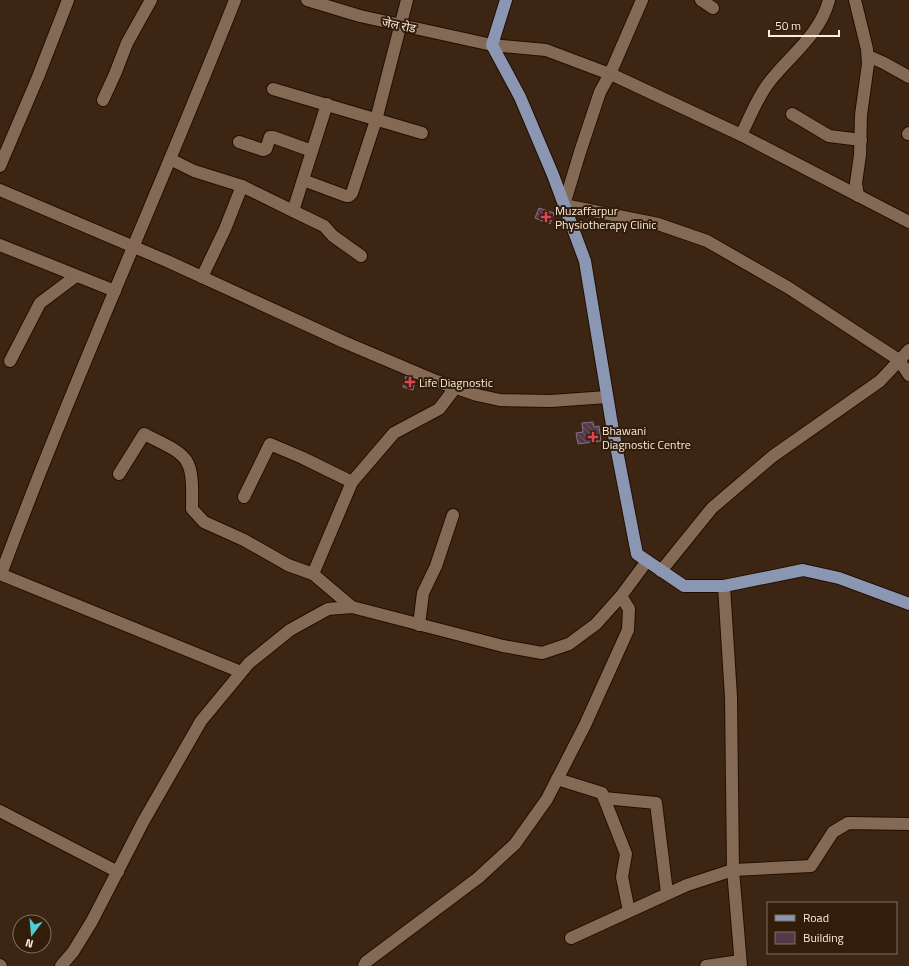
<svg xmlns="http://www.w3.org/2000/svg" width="909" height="966" font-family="'Titillium Web','Noto Sans Devanagari',sans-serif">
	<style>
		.building { fill: url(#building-back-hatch); stroke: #8c6e80 }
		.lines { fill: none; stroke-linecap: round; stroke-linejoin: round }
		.minor-casing { stroke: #220e00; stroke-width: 14 }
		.major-casing { stroke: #220e00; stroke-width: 14 }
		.minor { stroke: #846a55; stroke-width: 12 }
		.major { stroke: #8b96b3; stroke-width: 12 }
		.health-dot { fill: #e0444e; stroke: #311d09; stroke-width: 1.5 }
		.labels { text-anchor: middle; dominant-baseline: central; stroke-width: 4; stroke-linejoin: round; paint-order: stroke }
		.street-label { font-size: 12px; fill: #faebdf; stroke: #311d09 }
		.poi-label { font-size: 12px; fill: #faebdf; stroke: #311d09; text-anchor: start }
	</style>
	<defs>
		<pattern id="building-back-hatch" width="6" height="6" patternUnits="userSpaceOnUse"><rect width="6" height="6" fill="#533849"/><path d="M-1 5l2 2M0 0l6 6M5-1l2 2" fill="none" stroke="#6d5563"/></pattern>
	</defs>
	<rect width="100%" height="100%" fill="#3c2613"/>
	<g class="building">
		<polygon points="539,208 554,213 550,224 535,218"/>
		<polygon points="406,376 415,380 413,390 403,387"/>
		<polygon points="593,422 594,427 599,426 601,441 578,444 576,433 583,432 582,423"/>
	</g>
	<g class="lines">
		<defs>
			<g id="minor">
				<polyline points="307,0 360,16 492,45 546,50 615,76 741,135 909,222"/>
				<polyline points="642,0 610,74 600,92 580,152 564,205 658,224 707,241 789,288 899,360 909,375"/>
				<polyline points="701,0 713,8"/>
				<polyline points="855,0 867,49 868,64 861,115 860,155 856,183 858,196"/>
				<polyline points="868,56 884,63 909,77"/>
				<polyline points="273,89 422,133"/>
				<polyline points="103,100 115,74 127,43 151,0"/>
				<polyline points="792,114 829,136 861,140"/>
				<polyline points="908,134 909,133"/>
				<path d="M 741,135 C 751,115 760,91 776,74 C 796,51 821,31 829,0"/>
				<polyline points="239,142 263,150 266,149 270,137 273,137 312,151"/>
				<polyline points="170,159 194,171 242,186 293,211 324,226 333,236 361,256"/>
				<polyline points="0,166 38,77 68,0"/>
				<polyline points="303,180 346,196 349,196 352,193 376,120 407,0"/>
				<polyline points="0,190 167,261 344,342 436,381 477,395 500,400 551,401 607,397"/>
				<polyline points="293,211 327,104"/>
				<polyline points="0,245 115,291"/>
				<polyline points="202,277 225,229 242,186"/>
				<polyline points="10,361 40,303 76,276"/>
				<path d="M 119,474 L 144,434 C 191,457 193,456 192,509 L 204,522 L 244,540 L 288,565 L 313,574 L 352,607"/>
				<polyline points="244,497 270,444 303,458 352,482"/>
				<polyline points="661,571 712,508 773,456 880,381 909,350"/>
				<polyline points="0,574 241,672"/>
				<path d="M 1,574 C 73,381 159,192 235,0"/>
				<polyline points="313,574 352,482 394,433 439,409 455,388"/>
				<polyline points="724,586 731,697 733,870 741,966"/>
				<polyline points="419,625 423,593 436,566 453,515"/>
				<polyline points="557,779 602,793 626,854 622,877 629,911"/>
				<polyline points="604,798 656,803 667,893"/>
				<polyline points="0,811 118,872"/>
				<polyline points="571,938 687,885 733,870 811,866 833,832 848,823 909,824"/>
				<polyline points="0,965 1,966"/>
				<polyline points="61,966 73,952 92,921 143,822 201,721 249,663 290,630 328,609 352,607 503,646 542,653 569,644 596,624 621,596 647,561"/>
				<polyline points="364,966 366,962 478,878 515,844 547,799 585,725 628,630 629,609 621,596"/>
				<polyline points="706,966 740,961"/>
			</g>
			<polyline id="major" points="506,0 492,45 520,97 553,175 585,261 612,425 637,554 684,586 724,586 803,570 839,578 909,604"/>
		</defs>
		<use href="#minor" class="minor-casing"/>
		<use href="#major" class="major-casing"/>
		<use href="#minor" class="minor"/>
		<use href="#major" class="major"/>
	</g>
	<g class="health-dot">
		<path d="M544 211h4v4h4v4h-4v4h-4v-4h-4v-4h4z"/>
		<path d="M408 376h4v4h4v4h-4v4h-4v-4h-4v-4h4z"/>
		<path d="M591 431h4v4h4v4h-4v4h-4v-4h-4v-4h4z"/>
	</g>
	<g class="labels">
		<g class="street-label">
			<text transform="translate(399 25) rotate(12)">जेल रोड</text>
		</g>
		<g class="poi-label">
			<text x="555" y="210">Muzaffarpur<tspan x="555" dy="14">Physiotherapy Clinic</tspan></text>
			<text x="419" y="382">Life Diagnostic</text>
			<text x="602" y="430">Bhawani<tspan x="602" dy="14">Diagnostic Centre</tspan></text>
		</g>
	</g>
	<rect x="767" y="902" width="130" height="52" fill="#311d09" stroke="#816f5f"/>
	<rect x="775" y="915" width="20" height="6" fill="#8b96b3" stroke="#816f5f"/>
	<text x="803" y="922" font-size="12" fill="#faebdf">Road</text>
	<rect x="775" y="932" width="20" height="12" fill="#533849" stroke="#816f5f"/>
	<text x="803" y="942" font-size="12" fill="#faebdf">Building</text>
	<g transform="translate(32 934) rotate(196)"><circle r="19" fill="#311d09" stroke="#816f5f"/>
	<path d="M0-3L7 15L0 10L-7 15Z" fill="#51ccd2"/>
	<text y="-6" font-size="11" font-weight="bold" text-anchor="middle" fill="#faebdf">N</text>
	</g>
	<path d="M769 30v6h70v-6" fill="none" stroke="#faebdf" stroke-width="2"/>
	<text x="775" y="30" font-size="12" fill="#faebdf" stroke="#311d09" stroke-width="3" paint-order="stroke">50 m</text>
</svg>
